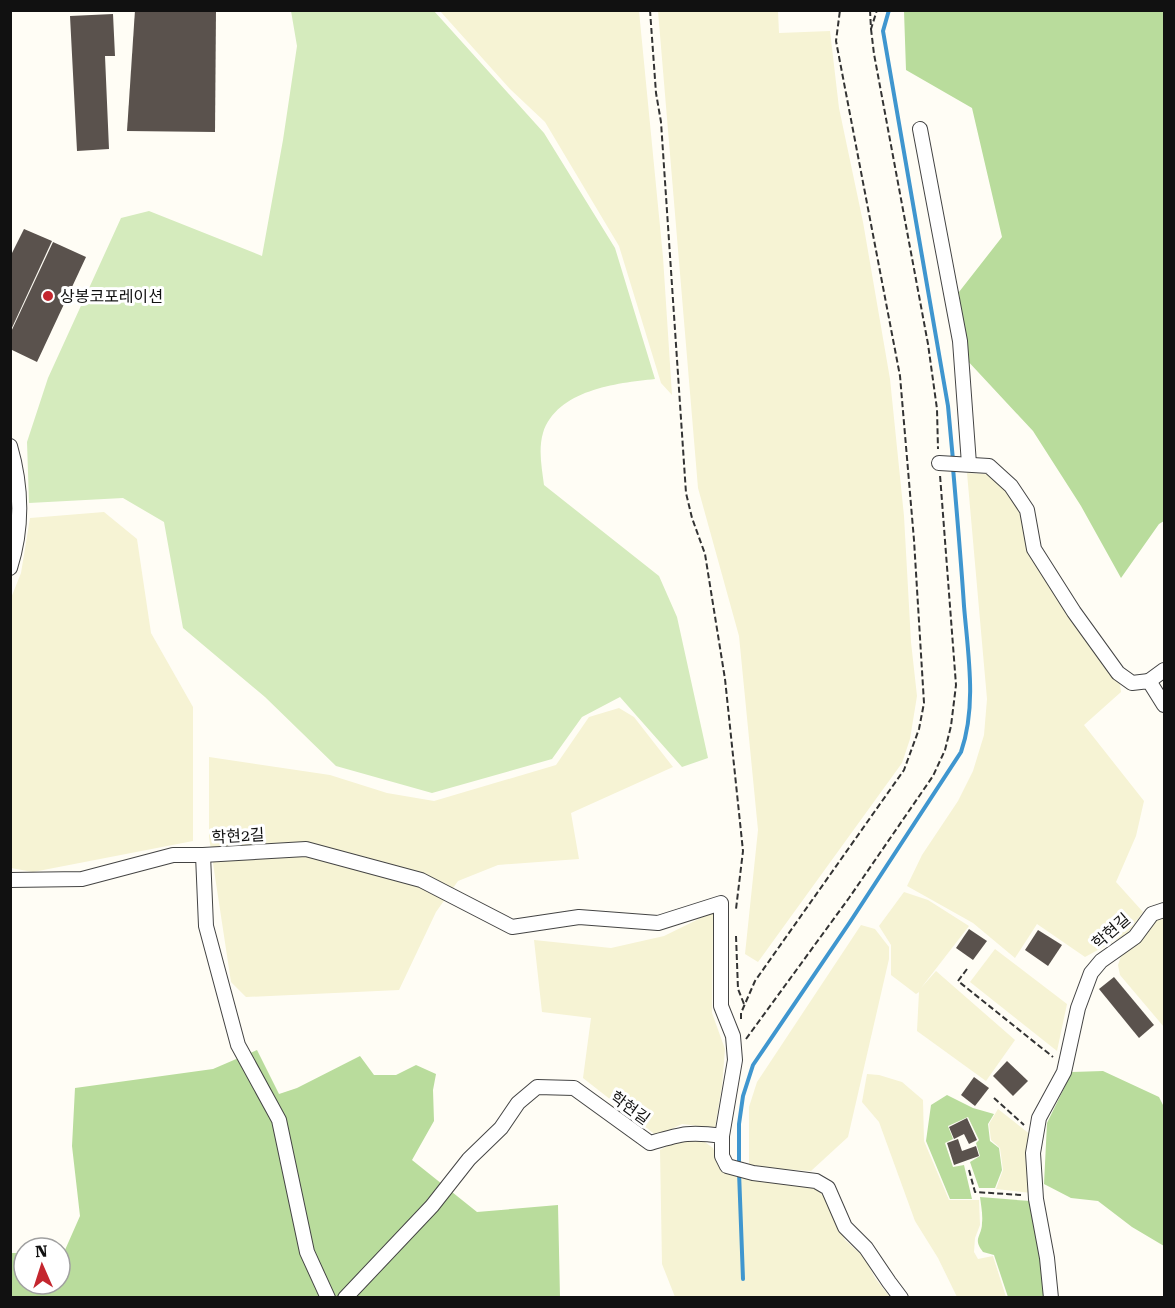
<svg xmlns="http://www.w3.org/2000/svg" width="1175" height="1308" font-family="'Roboto Serif','Noto Sans KR',serif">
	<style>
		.farmland { fill: #f6f3d4 }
		.green { fill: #d5ebbd }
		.forest { fill: #b9dc9c }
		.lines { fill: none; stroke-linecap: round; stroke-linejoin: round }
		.stream { stroke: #3f96cf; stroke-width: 4 }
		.building { fill: #5a524d }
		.minor-casing { stroke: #444; stroke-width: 16 }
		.path { stroke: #333; stroke-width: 2; stroke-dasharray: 6 3; stroke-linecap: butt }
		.minor { stroke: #fff; stroke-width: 14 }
		.poi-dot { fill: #c4262e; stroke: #fff; stroke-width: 2 }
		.labels { text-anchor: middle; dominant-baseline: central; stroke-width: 6; stroke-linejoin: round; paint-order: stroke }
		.poi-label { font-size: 16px; fill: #111; stroke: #fff; text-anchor: start }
		.street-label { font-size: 16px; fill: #111; stroke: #fff }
	</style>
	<rect width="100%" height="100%" fill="#fffdf5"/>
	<g class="farmland">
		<polygon points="440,11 639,11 663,257 672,395 661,383 619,246 545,122 510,89"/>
		<polygon points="658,11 778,11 779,33 830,31 839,108 863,222 890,379 904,516 911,642 917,696 910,739 902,763 758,962 745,954 758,830 739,636 698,488"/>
		<polygon points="967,473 987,474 1003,484 1022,515 1026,547 1063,604 1120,684 1121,692 1084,725 1144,801 1136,836 1116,882 1143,912 1127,934 1085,957 1037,924 1015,958 973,923 907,886 922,855 958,801 973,771 984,735 987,699"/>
		<polygon points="104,512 137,539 151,633 193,707 193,841 33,872 11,868 11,598 21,573 30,518"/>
		<polygon points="619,708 634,717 673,767 571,813 579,859 498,865 458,881 436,912 399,990 246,997 231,982 209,837 209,757 330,775 387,793 434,801 556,765 589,717"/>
		<polygon points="904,892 928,900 969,926 921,988 936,971 1015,1040 986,1081 917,1031 919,992 916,994 891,975 891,945 879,926"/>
		<polygon points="713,912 712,1013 725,1049 722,1086 715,1128 682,1124 657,1136 583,1078 591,1018 542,1012 534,940 611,948 664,936"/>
		<polygon points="1164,914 1164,1027 1120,975 1118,965 1121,956 1142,939 1153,917"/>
		<polygon points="861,925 875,929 889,947 889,959 848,1137 811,1171 749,1167 749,1107 757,1082"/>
		<polygon points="995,949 1067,1004 1057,1051 970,982"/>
		<polygon points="867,1074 879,1075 902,1082 923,1100 924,1141 949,1200 979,1200 980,1225 975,1238 974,1252 978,1259 993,1256 1006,1297 957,1297 938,1258 915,1221 879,1122 862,1102"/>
		<polygon points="998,1109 1031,1135 1031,1193 996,1189 1003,1170 1000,1148 991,1140 989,1124"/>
		<polygon points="680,1139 702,1140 713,1148 722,1171 816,1189 827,1199 845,1240 865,1258 875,1278 890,1297 675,1297 662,1264 660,1150"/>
	</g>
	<path class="green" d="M 291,11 L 434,11 L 544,133 L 615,248 L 655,379 C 616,383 557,390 543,433 C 538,450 542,469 544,485 L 659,576 L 677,617 L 708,758 L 682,767 L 620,697 L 582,717 L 552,759 L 432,793 L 336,766 L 265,697 L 183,628 L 164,522 L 123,498 L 29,503 L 27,442 L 48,378 L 121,218 L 149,211 L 262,256 L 283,140 L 297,46 Z"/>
	<g class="forest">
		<polygon points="904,11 1164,11 1164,521 1159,524 1121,578 1081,506 1033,431 965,358 959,292 1002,237 972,108 906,70"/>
		<polygon points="257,1050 279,1094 297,1088 360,1056 374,1075 396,1075 416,1065 436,1074 433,1090 434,1121 412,1160 477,1212 558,1205 560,1297 11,1297 10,1253 24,1253 24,1284 60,1284 60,1251 65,1250 80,1216 72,1146 75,1088 213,1069"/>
		<polygon points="1103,1071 1159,1097 1164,1107 1164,1246 1132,1227 1098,1201 1071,1198 1044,1184 1047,1123 1072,1072"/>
		<polygon points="947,1095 973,1108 994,1114 988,1124 990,1141 999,1148 1002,1170 995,1188 979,1188 970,1162 980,1156 976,1143 979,1140 968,1117 948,1126 953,1139 945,1143 953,1167 964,1165 972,1199 950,1199 926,1141 931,1105"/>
		<path d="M 980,1197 L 1030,1201 L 1043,1258 L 1044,1297 L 1008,1297 L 994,1255 L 983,1252 C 972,1238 982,1237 982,1223 C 983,1215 981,1205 980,1197 Z"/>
	</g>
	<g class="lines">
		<g class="stream">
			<polyline points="889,10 883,31 948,406 953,460"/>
			<path d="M 739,1165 L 739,1124 L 743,1096 L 753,1065 L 850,922 L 961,752 C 977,706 968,654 964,606 C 961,560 957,514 953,468"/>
			<polyline points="739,1172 743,1279"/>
		</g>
	</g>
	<g class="building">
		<polygon points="135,10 216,10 215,132 127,131"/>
		<polygon points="113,14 115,56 105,56 109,149 77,151 70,16"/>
		<polygon points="24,229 52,241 10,332 10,257"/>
		<polygon points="53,242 86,257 37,362 10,349 10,334"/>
		<polygon points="969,929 987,941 973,960 956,948"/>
		<polygon points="1038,930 1062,945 1048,966 1025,950"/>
		<polygon points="1114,977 1154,1025 1139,1038 1099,989"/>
		<polygon points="1007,1061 1028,1081 1013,1096 993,1076"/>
		<polygon points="974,1077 989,1088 975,1106 961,1095"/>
		<polygon points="967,1118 977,1140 969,1144 964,1134 954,1139 949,1127"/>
		<polygon points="958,1139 962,1151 976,1146 979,1156 954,1165 947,1143"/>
	</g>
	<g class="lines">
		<defs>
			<g id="minor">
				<polyline points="920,129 960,341 969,464"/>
				<path d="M 10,446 C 22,487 23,527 10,568"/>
				<polyline points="939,463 989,466 1011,486 1027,510 1034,549 1074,612 1118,673 1132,683 1149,681 1164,705"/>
				<polyline points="1149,681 1164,670"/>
				<polyline points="203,855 206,926 238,1045 279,1120 307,1252 328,1298"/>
				<polyline points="10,880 82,879 173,855 203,855 306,849 421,880 512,927 579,917 658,923 721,903 721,1006 733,1036 735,1060 722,1136"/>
				<path d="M 345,1298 L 432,1206 L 469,1159 L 501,1128 L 518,1103 L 537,1087 L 574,1088 L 650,1143 C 681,1134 689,1131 722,1136 L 722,1156 L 727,1166 L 753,1173 L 816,1181 L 828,1188 L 845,1227 L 866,1248 L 889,1282 L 901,1298"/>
				<polyline points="1051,1298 1047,1258 1036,1199 1033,1153 1039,1118 1064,1072 1078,1008 1091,973 1101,961 1135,937 1152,914 1164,910"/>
			</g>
		</defs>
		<use href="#minor" class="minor-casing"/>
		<g class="path">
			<polyline points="650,10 656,93 661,122 686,493 692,518 705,554 725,679 743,851 736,909"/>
			<polyline points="870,10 871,29 877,10"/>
			<polyline points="871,29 874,54 928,344 937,409 938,449"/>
			<polyline points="736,936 738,989 744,1004"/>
			<polyline points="967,969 958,981 1053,1057"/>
			<polyline points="741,1019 741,1013 755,981 904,770 919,729 924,703 914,540 900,376 836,41 840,10"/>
			<polyline points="746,1039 849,898 933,776 945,750 951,726 956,685 940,475"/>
			<polyline points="994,1098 1024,1125"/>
			<polyline points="969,1170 975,1192 1021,1195"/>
		</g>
		<use href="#minor" class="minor"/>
	</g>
	<circle class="poi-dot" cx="48" cy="296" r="6"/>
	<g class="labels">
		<g class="poi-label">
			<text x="60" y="296">상봉코포레이션</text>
		</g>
		<g class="street-label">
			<text transform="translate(238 836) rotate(-3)">학현2길</text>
			<text transform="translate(1111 931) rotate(-41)">학현길</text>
			<text transform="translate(630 1108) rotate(36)">학현길</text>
		</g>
	</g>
	<rect width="1175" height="1308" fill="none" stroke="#111111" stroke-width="24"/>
	<g transform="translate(42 1266) rotate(357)"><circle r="28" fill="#ffffff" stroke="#a0a0a0" stroke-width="1.5"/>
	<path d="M0-4.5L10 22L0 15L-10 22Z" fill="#c4262e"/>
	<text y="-9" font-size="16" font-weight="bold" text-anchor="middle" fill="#111111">N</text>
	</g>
</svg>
